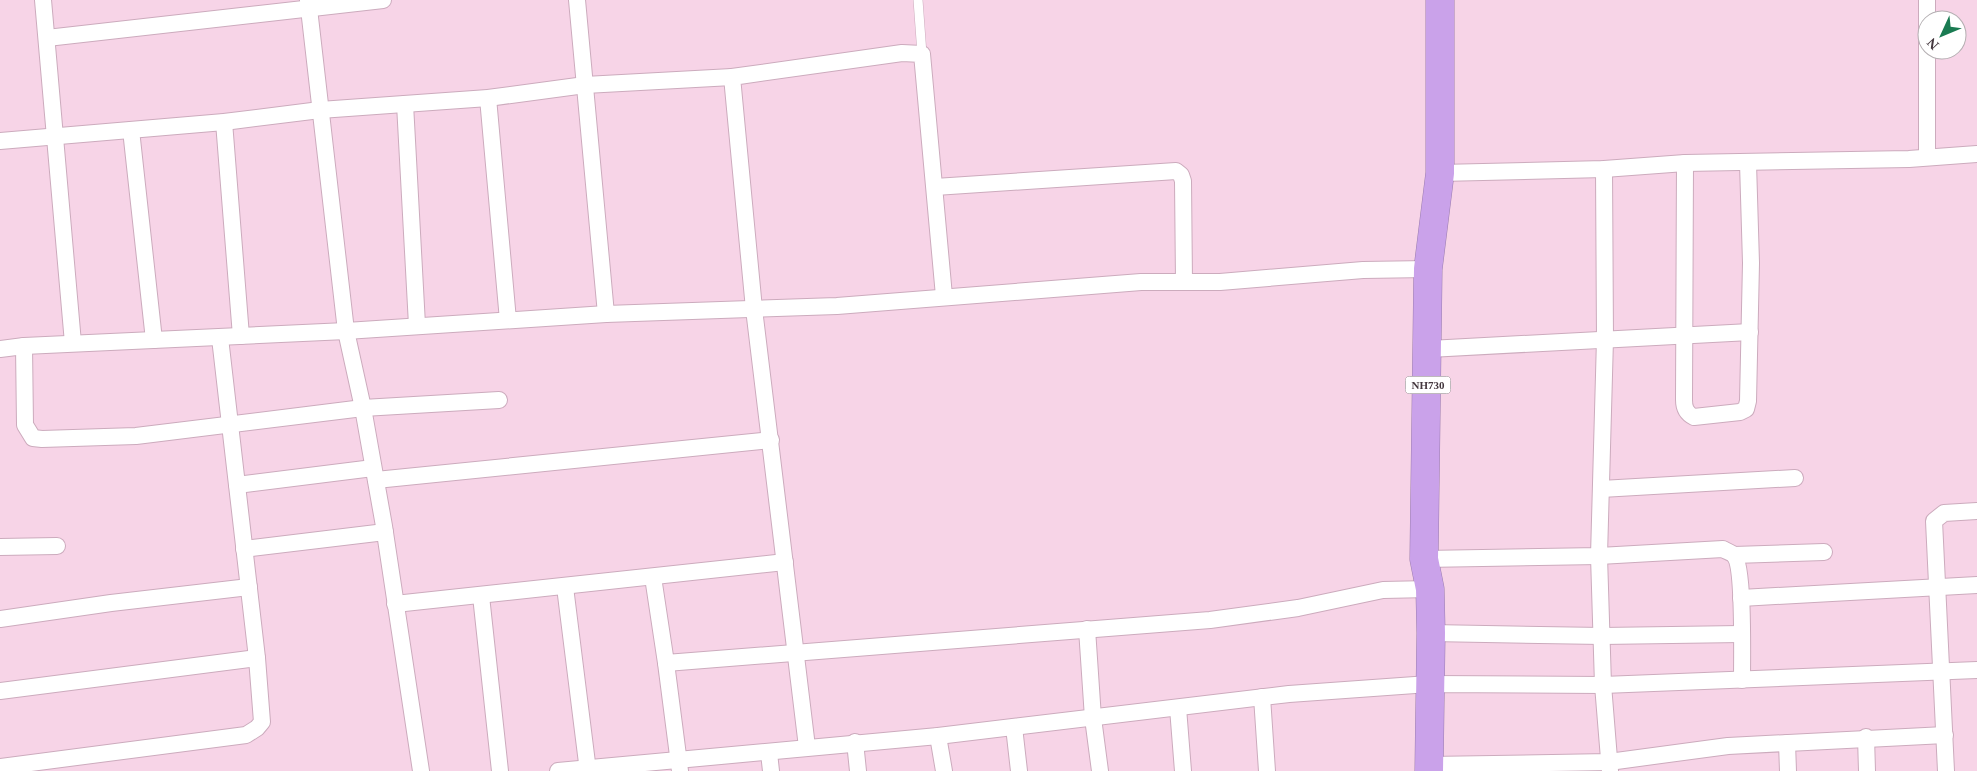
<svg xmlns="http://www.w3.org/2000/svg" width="1977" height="771" font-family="Georgia,serif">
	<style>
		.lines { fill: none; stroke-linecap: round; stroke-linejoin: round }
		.lane-casing { stroke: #ccabbd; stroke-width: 10 }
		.street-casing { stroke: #ccabbd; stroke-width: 18 }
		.highway-casing { stroke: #9b7dae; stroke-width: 29 }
		.lane { stroke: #fff; stroke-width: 9 }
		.street { stroke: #fff; stroke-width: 16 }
		.highway { stroke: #caa2ea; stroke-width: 28 }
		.labels { text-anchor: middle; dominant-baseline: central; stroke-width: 5; stroke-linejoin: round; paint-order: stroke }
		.shield { fill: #fff; stroke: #7c7378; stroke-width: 1 }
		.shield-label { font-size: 11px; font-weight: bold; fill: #44373e }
	</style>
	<rect width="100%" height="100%" fill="#f7d4e7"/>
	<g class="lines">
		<defs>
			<polyline id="lane" points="918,0 922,54"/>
			<g id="street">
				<polyline points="43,0 73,343"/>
				<polyline points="308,0 346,331 363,408 384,526 421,771"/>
				<polyline points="577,0 606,314"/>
				<polyline points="1927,0 1927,48"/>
				<polyline points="47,38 383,0"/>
				<polyline points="1927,50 1927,157"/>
				<polyline points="488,98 508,320"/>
				<polyline points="405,104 417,325"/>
				<polyline points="224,122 241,336"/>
				<polyline points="131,130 154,340"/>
				<polyline points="0,141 224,122 320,110 488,98 585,85 732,77"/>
				<path d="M 1685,163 L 1684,400 C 1684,408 1686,413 1694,417 L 1740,412 L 1746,409 L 1748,401 L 1751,263 L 1748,163"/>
				<polyline points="1604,169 1605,339 1599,556 1603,685 1610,771"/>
				<polyline points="1440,173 1604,169 1685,163 1909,159 1977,154"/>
				<polyline points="935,187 1176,171 1181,175 1183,181 1184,282"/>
				<polyline points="24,346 25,425 33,438 42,439 136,436 363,408 499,400"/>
				<polyline points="0,349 24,346 346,331 606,314 837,306 1141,282 1220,282 1363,270 1428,269"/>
				<polyline points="1429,349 1750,332"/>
				<polyline points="376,480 771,440"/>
				<polyline points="237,485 373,468"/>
				<polyline points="1601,489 1795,478"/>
				<polyline points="0,547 57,546"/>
				<polyline points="244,549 385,532"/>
				<polyline points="1734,555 1824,552"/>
				<path d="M 1424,559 L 1599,556 L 1723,549 C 1726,551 1732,553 1734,555 C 1744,566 1742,660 1742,680"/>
				<polyline points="653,577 666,663 1210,620 1298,608 1383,590 1430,589"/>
				<polyline points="565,587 588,771"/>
				<polyline points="481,596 500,771"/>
				<polyline points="1741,598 1977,585"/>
				<polyline points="395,604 785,562"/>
				<polyline points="0,619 111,603 249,587"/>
				<polyline points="1087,629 1093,718 1100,771"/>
				<polyline points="1431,633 1602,636 1741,634"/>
				<polyline points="666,663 680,771"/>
				<polyline points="0,691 257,658"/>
				<polyline points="1262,697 1267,771"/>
				<polyline points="1178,708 1183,771"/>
				<polyline points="1014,727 1019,771"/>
				<polyline points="938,736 944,771"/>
				<polyline points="1866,737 1867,771"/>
				<polyline points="855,742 858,771"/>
				<polyline points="1787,743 1788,771"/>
				<polyline points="807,747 754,309 732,77 902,53 922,54 944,296"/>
				<polyline points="769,753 771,771"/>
				<polyline points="1429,765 1609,762 1728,746 1945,735"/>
				<polyline points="0,767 246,735 257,728 262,722 257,658 220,338"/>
				<polyline points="558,771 938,736 1289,694 1429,684 1603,685 1977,670"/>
				<polyline points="1946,771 1934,521 1944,513 1977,511"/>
			</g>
			<polyline id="highway" points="1429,771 1431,633 1430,589 1424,559 1428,269 1440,173 1440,0"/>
		</defs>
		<use href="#lane" class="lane-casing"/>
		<use href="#street" class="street-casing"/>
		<use href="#highway" class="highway-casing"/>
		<use href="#lane" class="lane"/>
		<use href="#street" class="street"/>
		<use href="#highway" class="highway"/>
	</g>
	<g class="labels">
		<rect class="shield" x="1405.5" y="376.5" width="45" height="17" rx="4"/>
		<g class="shield-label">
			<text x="1428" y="385">NH730</text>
		</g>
	</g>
	<g transform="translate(1942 35) rotate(226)"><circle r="24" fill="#ffffff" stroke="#b4afb2"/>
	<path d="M0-4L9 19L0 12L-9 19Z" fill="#1a7b52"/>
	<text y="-8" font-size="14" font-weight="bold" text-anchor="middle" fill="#44373e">N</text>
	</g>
</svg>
